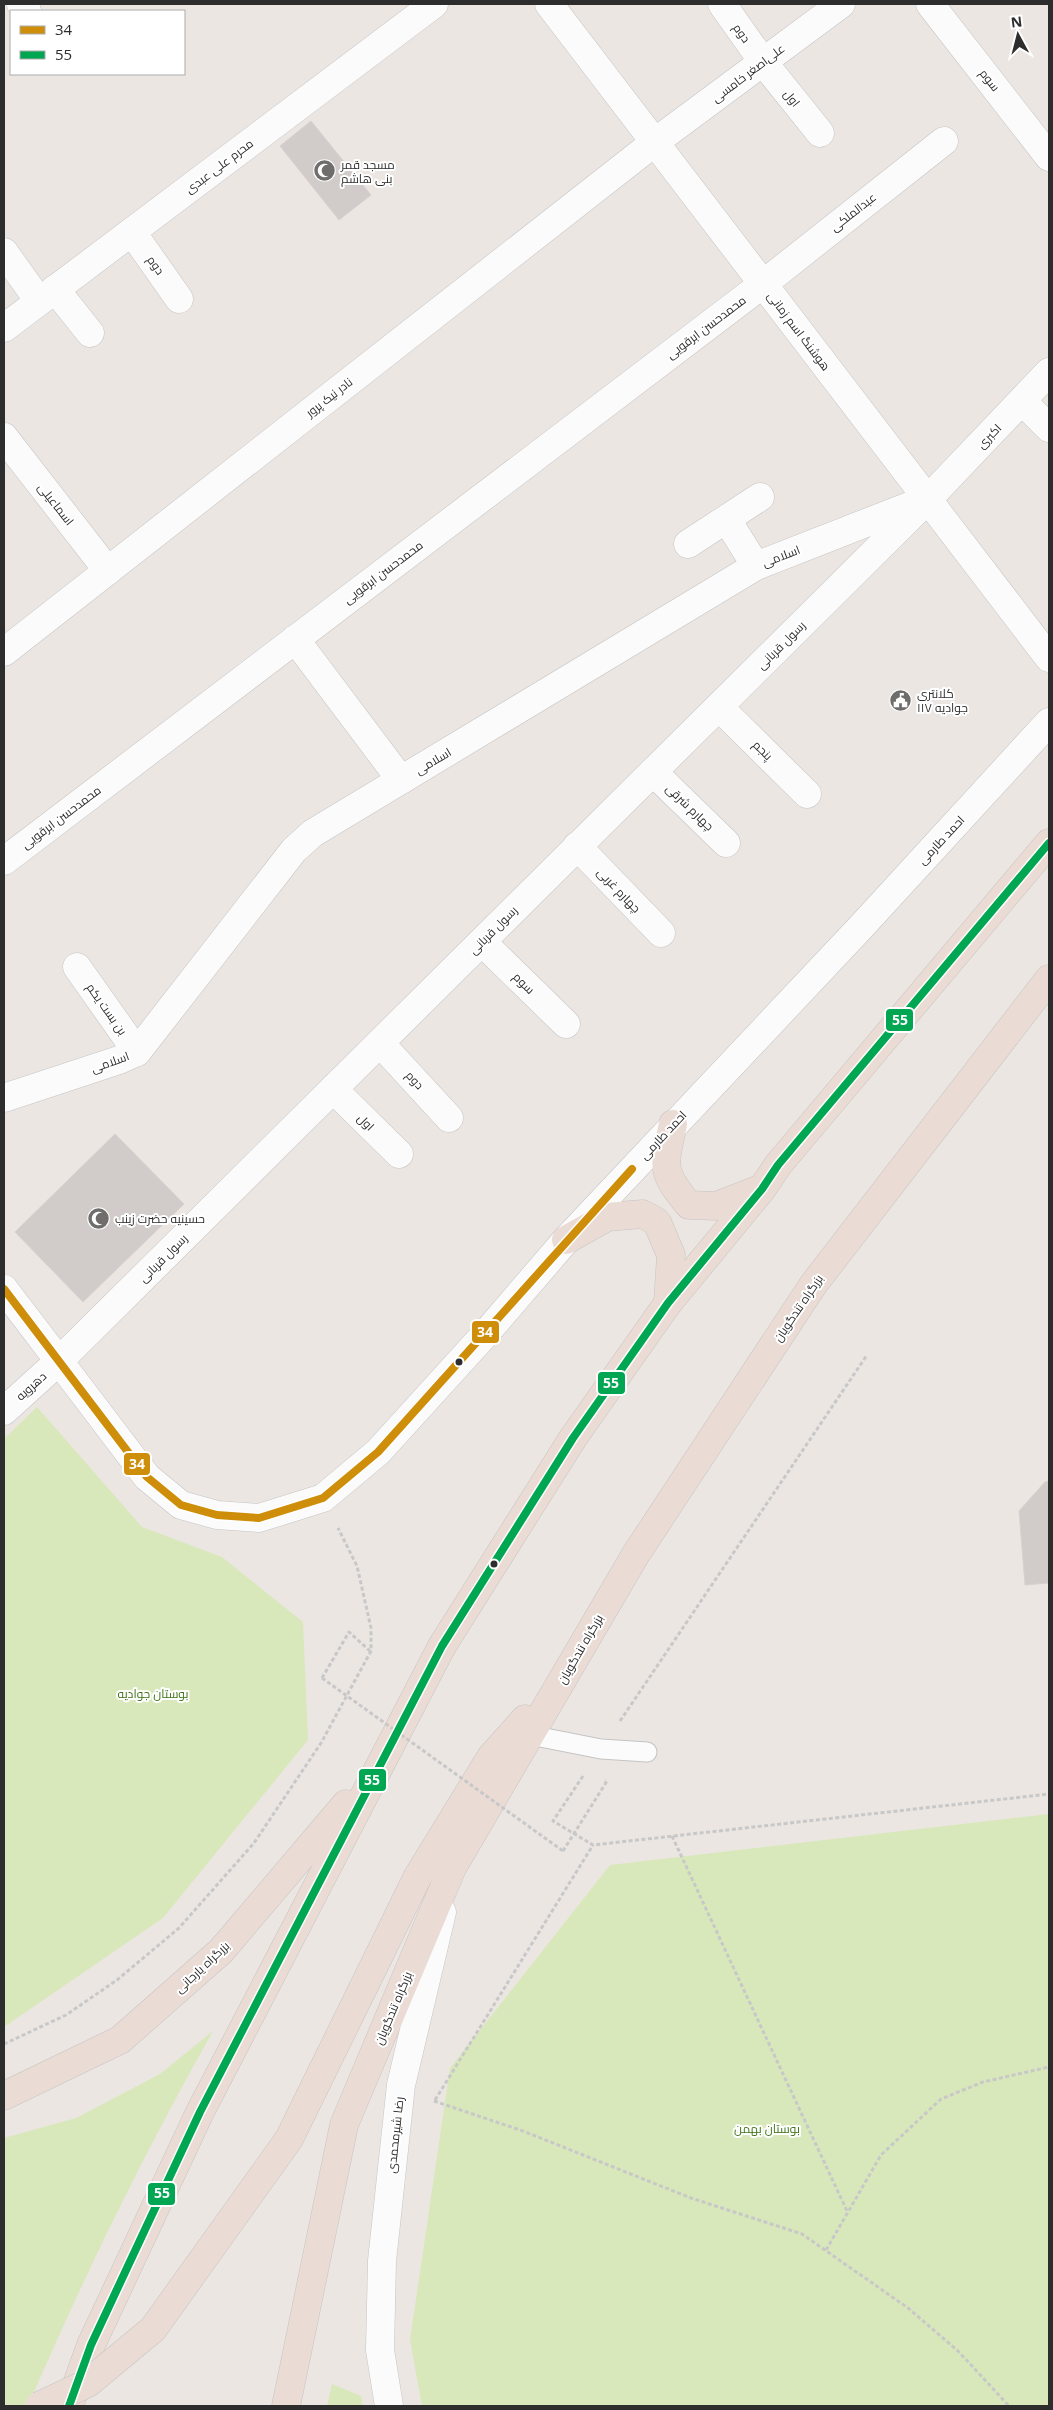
<svg xmlns="http://www.w3.org/2000/svg" width="1053" height="2410" font-family="'Open Sans',Cairo,sans-serif">
	<style>
		.green { fill: #d8e8ba }
		.building { fill: #d1ccca; stroke: #d7d2cf }
		.lines { fill: none; stroke-linecap: round; stroke-linejoin: round }
		.service-casing { stroke: #c5c4c4; stroke-width: 21 }
		.minor-casing { stroke: #c5c4c4; stroke-width: 29 }
		.tertiary-casing { stroke: #c5c4c4; stroke-width: 29 }
		.secondary-casing { stroke: #c5c4c4; stroke-width: 29 }
		.trunk-casing { stroke: #c6c4c3; stroke-width: 29 }
		.path { stroke: #c8c8c8; stroke-width: 3; stroke-dasharray: 4 2.5; stroke-linecap: butt }
		.service { stroke: #fcfbfb; stroke-width: 19 }
		.minor { stroke: #fcfbfb; stroke-width: 28 }
		.tertiary { stroke: #fcfbfb; stroke-width: 28 }
		.secondary { stroke: #fcfbfb; stroke-width: 28 }
		.trunk { stroke: #eadcd4; stroke-width: 28 }
		.trunk-bridge-casing { stroke: #c6c4c3; stroke-width: 29; stroke-linecap: butt }
		.path-bridge { stroke: #c8c8c8; stroke-width: 3; stroke-dasharray: 4 2.5; stroke-linecap: butt }
		.trunk-bridge { stroke: #eadcd4; stroke-width: 28 }
		.bus-1-casing { stroke: #fff; stroke-width: 11 }
		.bus-2-casing { stroke: #fff; stroke-width: 11 }
		.bus-1 { stroke: #cf8e09; stroke-width: 8 }
		.bus-2 { stroke: #00a651; stroke-width: 8 }
		.bus-dot { fill: #2d2d2d; stroke: #fff; stroke-width: 2 }
		.labels { text-anchor: middle; dominant-baseline: central; stroke-width: 4; stroke-linejoin: round; paint-order: stroke }
		.street-label { font-size: 12px; fill: #2d2d2d; stroke: #fff }
		.poi-label { font-size: 12px; fill: #2d2d2d; stroke: #fff; text-anchor: start }
		.park-label { font-size: 12px; fill: #3e7315; stroke: #fff }
		.line-badge { stroke: #fff; stroke-width: 2 }
		.badge-label { font-size: 14px; text-anchor: middle; font-weight: bold; fill: #fff }
	</style>
	<rect width="100%" height="100%" fill="#ece6e3"/>
	<g class="green">
		<polygon points="37,1407 142,1527 222,1557 303,1622 308,1740 163,1918 4,2027 4,1439"/>
		<polygon points="1049,1814 1049,2406 422,2406 410,2340 450,2068 610,1865"/>
		<path d="M 213,2031 C 144,2153 83,2278 28,2406 L 4,2406 L 4,2138 L 76,2118 L 160,2074 Z"/>
		<polygon points="332,2384 361,2396 363,2406 327,2406"/>
	</g>
	<g class="building">
		<polygon points="311,121 371,195 339,220 280,146"/>
		<polygon points="115,1134 184,1204 83,1302 15,1232"/>
		<polygon points="1049,1481 1049,1583 1025,1585 1019,1511 1045,1482"/>
	</g>
	<g class="lines">
		<defs>
			<polyline id="service" points="530,1735 601,1749 647,1752"/>
			<g id="minor">
				<polyline points="21,4 27,11"/>
				<polyline points="722,4 763,62 820,133"/>
				<polyline points="930,4 1049,157"/>
				<polyline points="132,232 179,299"/>
				<polyline points="4,252 39,301"/>
				<polyline points="55,289 90,333"/>
				<polyline points="4,328 434,4"/>
				<polyline points="1022,401 1049,428"/>
				<polyline points="4,437 108,571"/>
				<polyline points="727,520 756,566"/>
				<polyline points="688,544 760,497"/>
				<polyline points="295,639 401,780"/>
				<polyline points="4,652 655,142 841,4"/>
				<polyline points="719,707 807,794"/>
				<polyline points="653,772 726,843"/>
				<polyline points="577,846 661,933"/>
				<polyline points="4,861 763,284 944,141"/>
				<polyline points="482,942 566,1024"/>
				<polyline points="77,967 137,1052"/>
				<polyline points="380,1043 449,1118"/>
				<polyline points="333,1089 399,1154"/>
				<polyline points="4,1098 119,1060 137,1052 294,850 313,833 756,566 917,503"/>
				<polyline points="4,1411 59,1361 928,499 1049,372"/>
			</g>
			<g id="tertiary">
				<polyline points="549,4 1049,658"/>
				<polyline points="59,1361 147,1477 181,1505 217,1515 259,1518 323,1498 378,1452 487,1332 566,1240 860,928 1049,722"/>
				<polyline points="389,2406 380,2350 382,2261 401,2085 442,1912"/>
			</g>
			<polyline id="secondary" points="4,1289 59,1361"/>
			<g id="trunk">
				<path d="M 673,1124 C 664,1166 660,1171 689,1205 L 716,1206 L 760,1189"/>
				<polyline points="566,1240 607,1217 643,1214 657,1222 671,1255 668,1303"/>
				<polyline points="418,1876 491,1757 525,1719"/>
				<polyline points="4,2096 120,2040 221,1951 346,1804"/>
				<polyline points="69,2406 91,2345 200,2112 442,1646 573,1438 668,1303 762,1189 778,1165 1049,843"/>
				<polyline points="286,2406 344,2125 452,1868 636,1554 813,1285 1049,979"/>
			</g>
		</defs>
		<use href="#service" class="service-casing"/>
		<use href="#minor" class="minor-casing"/>
		<use href="#tertiary" class="tertiary-casing"/>
		<use href="#secondary" class="secondary-casing"/>
		<use href="#trunk" class="trunk-casing"/>
		<g class="path">
			<polyline points="322,1678 349,1632 370,1651"/>
			<polyline points="620,1721 867,1355"/>
			<polyline points="583,1776 553,1821 593,1845 1049,1794"/>
			<polyline points="672,1836 847,2211"/>
			<polyline points="563,1851 607,1781 605,1780"/>
			<polyline points="4,2044 66,2015 117,1980 179,1928 254,1843 321,1743 371,1651 371,1628 357,1566 338,1528"/>
			<polyline points="435,2100 593,1845"/>
			<polyline points="434,2101 523,2131 691,2198 802,2234 908,2308 958,2351 1009,2406"/>
			<polyline points="826,2250 881,2155 941,2099 983,2082 1049,2067"/>
		</g>
		<use href="#service" class="service"/>
		<use href="#minor" class="minor"/>
		<use href="#tertiary" class="tertiary"/>
		<use href="#secondary" class="secondary"/>
		<use href="#trunk" class="trunk"/>
		<defs>
			<polyline id="trunk-bridge" points="39,2406 88,2383 153,2329 289,2139 418,1876"/>
		</defs>
		<use href="#trunk-bridge" class="trunk-bridge-casing"/>
		<polyline class="path-bridge" points="322,1678 563,1851"/>
		<use href="#trunk-bridge" class="trunk-bridge"/>
		<defs>
			<polyline id="bus-1" points="4,1289 147,1477 181,1505 217,1515 259,1518 323,1498 378,1452 632,1169"/>
			<polyline id="bus-2" points="69,2406 91,2345 200,2112 442,1646 573,1438 668,1303 762,1189 778,1165 1049,843"/>
		</defs>
		<use href="#bus-1" class="bus-1-casing"/>
		<use href="#bus-2" class="bus-2-casing"/>
		<use href="#bus-1" class="bus-1"/>
		<use href="#bus-2" class="bus-2"/>
	</g>
	<defs>
		<symbol id="mosque-disc" viewBox="-11 -11 22 22"><circle r="9.5" fill="#706e6d" stroke="#fff"/><path d="M3.5-4.9A6 6 0 1 0 3.5 4.9A5 5 0 1 1 3.5-4.9Z" fill="#fff"/></symbol>
		<symbol id="civic-disc" viewBox="-11 -11 22 22"><circle r="9.5" fill="#706e6d" stroke="#fff"/><path d="M-.6-6.5H3V-4.5H.6V-3L4-1V1h2V6H-6V1h2V-1L-.6-3ZM-1.2 2.5V6h2.4V2.5Z" fill="#fff"/></symbol>
	</defs>
	<g fill-rule="evenodd">
		<use href="#mosque-disc" x="312" y="158" width="25" height="25"/>
		<use href="#civic-disc" x="888" y="688" width="25" height="25"/>
		<use href="#mosque-disc" x="86" y="1206" width="25" height="25"/>
	</g>
	<g class="bus-dot">
		<circle cx="459" cy="1362" r="4.5"/>
		<circle cx="494" cy="1564" r="4.5"/>
	</g>
	<g class="labels">
		<g class="street-label">
			<text transform="translate(742 33) rotate(55)">دوم</text>
			<text transform="translate(748 73) rotate(-37)">علی‌اصغر خامسی</text>
			<text transform="translate(990 80) rotate(52)">سوم</text>
			<text transform="translate(792 98) rotate(51)">اول</text>
			<text transform="translate(219 166) rotate(-37)">محرم علی عبدی</text>
			<text transform="translate(853 212) rotate(-38)">عبدالملکی</text>
			<text transform="translate(156 265) rotate(55)">دوم</text>
			<text transform="translate(706 327) rotate(-37)">محمدحسن ابرقویی</text>
			<text transform="translate(799 331) rotate(53)">هوشنگ اسم زمانی</text>
			<text transform="translate(329 397) rotate(-38)">نادر نیک پرور</text>
			<text transform="translate(989 436) rotate(-46)">اکبری</text>
			<text transform="translate(56 504) rotate(52)">اسماعیلی</text>
			<text transform="translate(781 556) rotate(-21)">اسلامی</text>
			<text transform="translate(383 572) rotate(-37)">محمدحسن ابرقویی</text>
			<text transform="translate(781 645) rotate(-45)">رسول قربانی</text>
			<text transform="translate(763 750) rotate(45)">پنجم</text>
			<text transform="translate(433 761) rotate(-31)">اسلامی</text>
			<text transform="translate(690 807) rotate(44)">چهارم شرقی</text>
			<text transform="translate(61 817) rotate(-37)">محمدحسن ابرقویی</text>
			<text transform="translate(941 840) rotate(-47)">احمد طارمی</text>
			<text transform="translate(619 890) rotate(46)">چهارم غربی</text>
			<text transform="translate(493 930) rotate(-45)">رسول قربانی</text>
			<text transform="translate(524 983) rotate(45)">سوم</text>
			<text transform="translate(107 1009) rotate(55)">بن بست یکم</text>
			<text transform="translate(110 1062) rotate(-20)">اسلامی</text>
			<text transform="translate(415 1080) rotate(47)">دوم</text>
			<text transform="translate(366 1122) rotate(45)">اول</text>
			<text transform="translate(663 1135) rotate(-47)">احمد طارمی</text>
			<text transform="translate(163 1258) rotate(-45)">رسول قربانی</text>
			<text transform="translate(798 1308) rotate(-56)">بزرگراه تندگویان</text>
			<text transform="translate(31 1386) rotate(-42)">دهرویه</text>
			<text transform="translate(580 1649) rotate(-60)">بزرگراه تندگویان</text>
			<text transform="translate(202 1967) rotate(-43)">بزرگراه یارجانی</text>
			<text transform="translate(393 2008) rotate(-67)">بزرگراه تندگویان</text>
			<text transform="translate(395 2135) rotate(-84)">رضا شیرمحمدی</text>
		</g>
		<g class="poi-label">
			<text x="341" y="164">مسجد قمر<tspan x="341" dy="14">بنی هاشم</tspan></text>
			<text x="917" y="693">کلانتری<tspan x="917" dy="14">۱۱۷ جوادیه</tspan></text>
			<text x="115" y="1218">حسینیه حضرت زینب</text>
		</g>
		<g class="park-label">
			<text x="153" y="1693">بوستان جوادیه</text>
			<text x="767" y="2128">بوستان بهمن</text>
		</g>
	</g>
	<g class="line-badge">
		<rect x="885" y="1008" width="29" height="24" rx="5" fill="#00a651"/>
		<rect x="471" y="1320" width="29" height="24" rx="5" fill="#cf8e09"/>
		<rect x="597" y="1371" width="29" height="24" rx="5" fill="#00a651"/>
		<rect x="123" y="1452" width="28" height="24" rx="5" fill="#cf8e09"/>
		<rect x="358" y="1768" width="29" height="24" rx="5" fill="#00a651"/>
		<rect x="147" y="2182" width="29" height="24" rx="5" fill="#00a651"/>
	</g>
	<g class="badge-label">
		<text x="900" y="1025">55</text>
		<text x="485" y="1337">34</text>
		<text x="611" y="1388">55</text>
		<text x="137" y="1469">34</text>
		<text x="372" y="1785">55</text>
		<text x="162" y="2198">55</text>
	</g>
	<rect width="1053" height="2410" fill="none" stroke="#2d2d2d" stroke-width="10"/>
	<rect x="10" y="10" width="175" height="65" fill="#ffffff" stroke="#ababab"/>
	<rect x="20" y="26" width="25" height="8" fill="#cf8e09" stroke="#ababab"/>
	<text x="55" y="35" font-size="15" fill="#2d2d2d">34</text>
	<rect x="20" y="51" width="25" height="8" fill="#00a651" stroke="#ababab"/>
	<text x="55" y="60" font-size="15" fill="#2d2d2d">55</text>
	<g transform="translate(1018 35) rotate(353)" stroke="#ffffff" stroke-width="4" paint-order="stroke">
	<path d="M0-4L9 19L0 12L-9 19Z" fill="#2d2d2d"/>
	<text y="-8" font-size="14" font-weight="bold" text-anchor="middle" fill="#2d2d2d">N</text>
	</g>
</svg>
